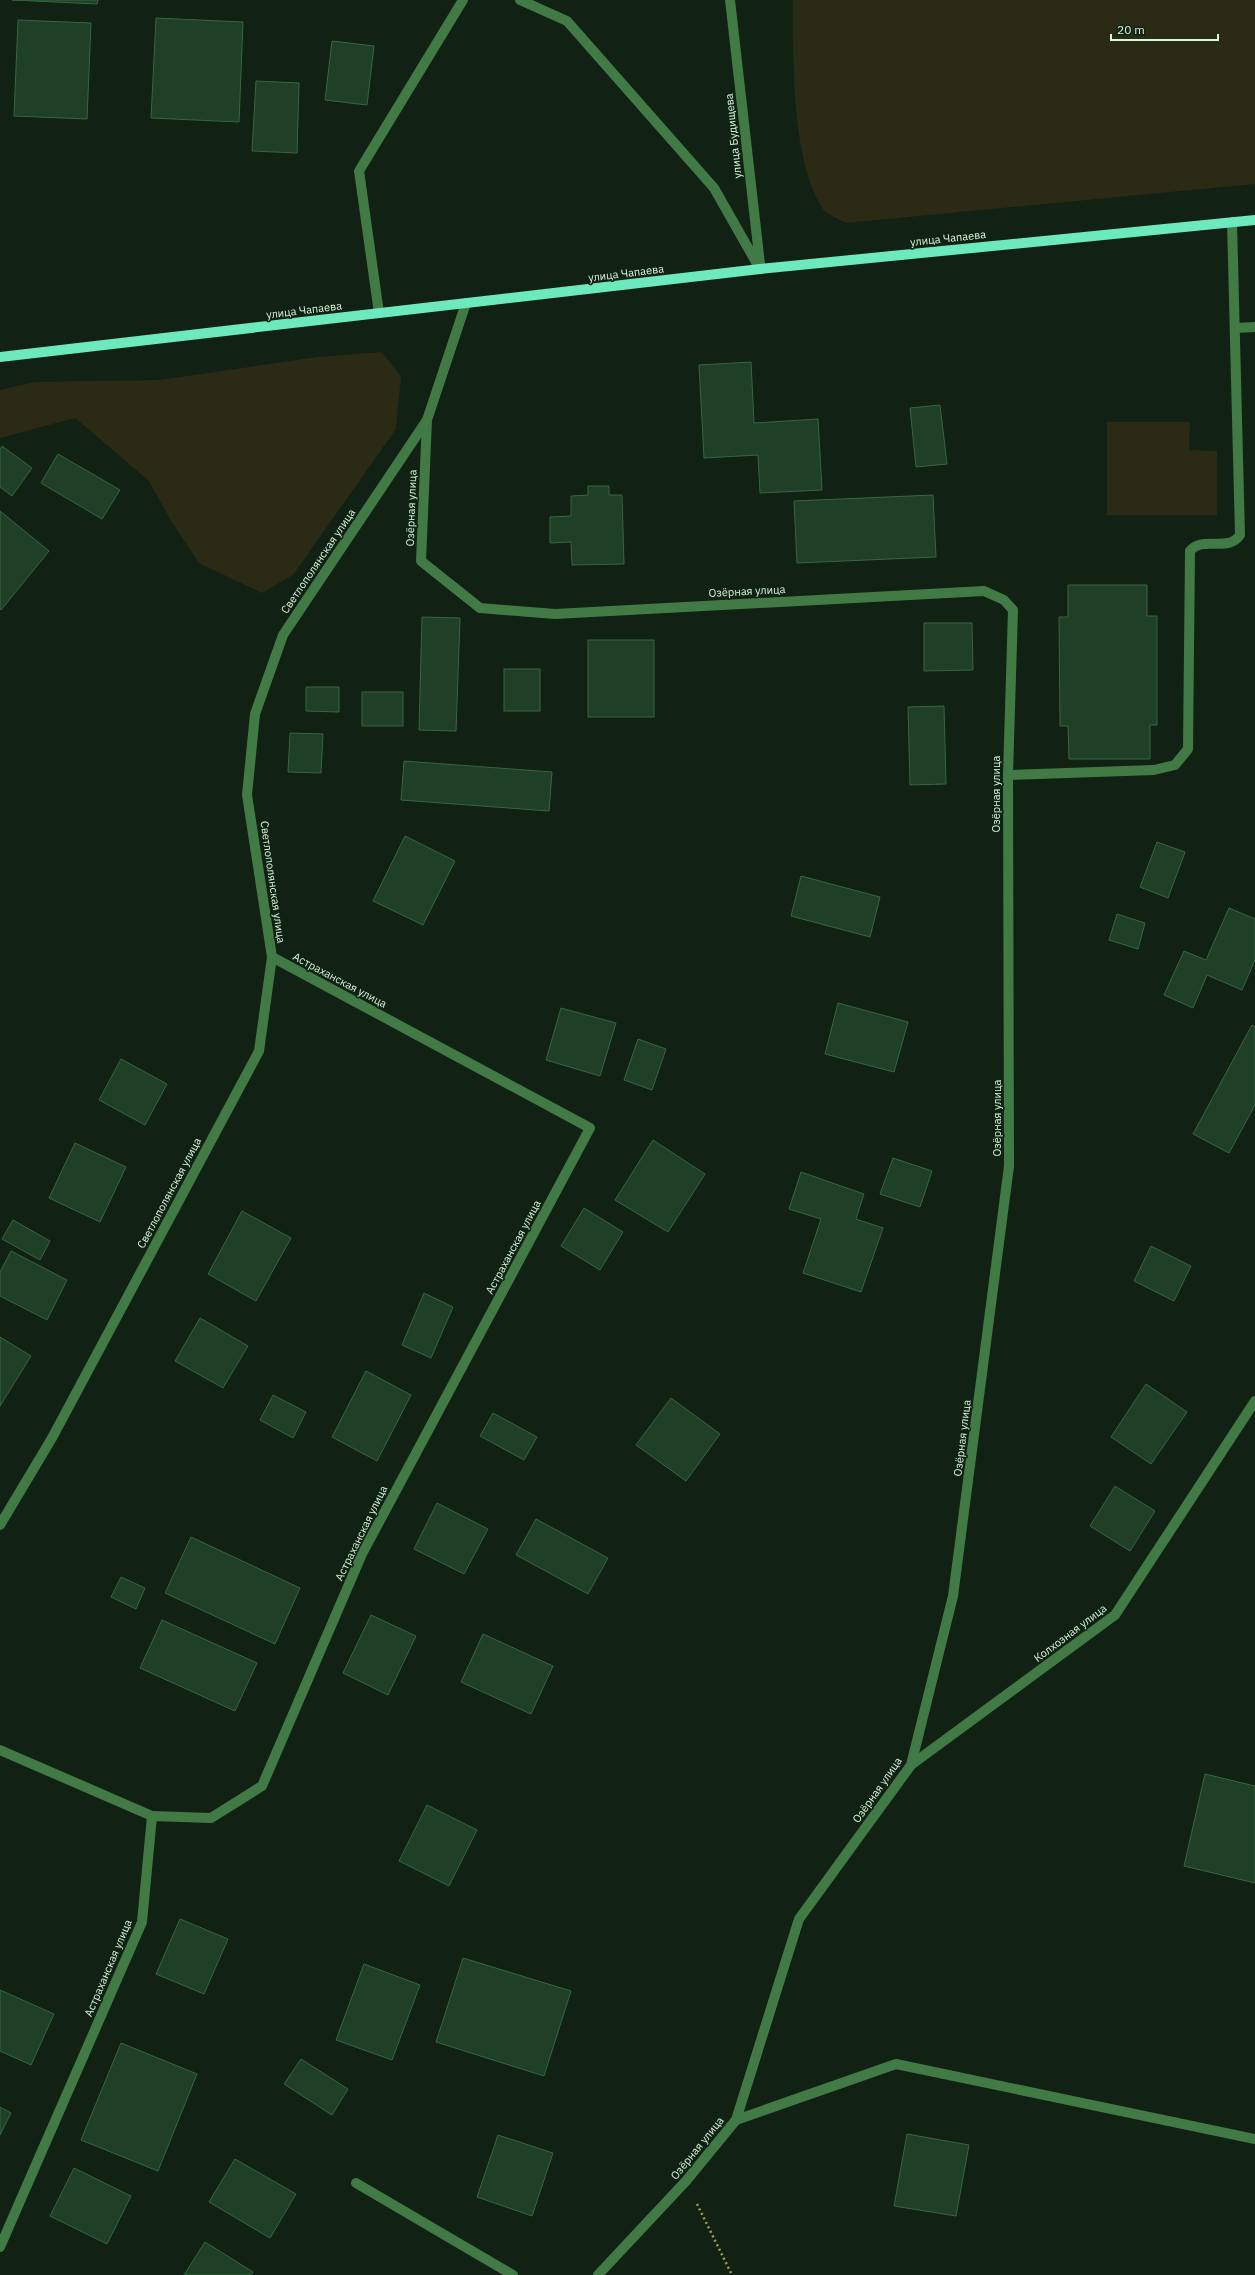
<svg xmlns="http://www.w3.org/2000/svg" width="1255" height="2275" font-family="'IBM Plex Sans',sans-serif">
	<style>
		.green { fill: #2a2a15 }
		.building { fill: #1f3f26; stroke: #356840 }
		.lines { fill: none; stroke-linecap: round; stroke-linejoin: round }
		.path { stroke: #a5a03f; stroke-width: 2.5; stroke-dasharray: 2 3; stroke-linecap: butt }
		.minor { stroke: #427a45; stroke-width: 10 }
		.major { stroke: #6ceabd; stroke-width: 10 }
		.labels { text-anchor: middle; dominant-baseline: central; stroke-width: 3.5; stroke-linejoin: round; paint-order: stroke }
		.street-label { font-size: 11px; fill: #d6f9db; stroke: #112114 }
	</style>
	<rect width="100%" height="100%" fill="#112114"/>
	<g class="green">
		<path d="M 793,0 L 1255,0 L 1255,184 L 846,223 C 839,219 826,214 822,208 C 791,157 793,59 793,0 Z"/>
		<polygon points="382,352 401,377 396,429 293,575 262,593 199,563 171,521 149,481 75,418 0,438 0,390 35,382 160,380 317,357"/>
		<polygon points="1107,422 1190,422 1189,450 1217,451 1217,515 1107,515"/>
	</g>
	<g class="building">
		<polygon points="12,0 98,0 97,4"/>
		<polygon points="156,18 243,22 239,122 151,118"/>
		<polygon points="18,20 91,23 87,119 14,116"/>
		<polygon points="332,41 374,46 367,105 325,100"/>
		<polygon points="256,81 299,83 297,153 252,151"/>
		<polygon points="751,362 754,423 818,419 822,490 760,493 758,455 704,458 699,365"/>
		<polygon points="940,405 947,464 916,467 910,408"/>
		<polygon points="2,446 32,468 12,496 0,487 0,449"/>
		<polygon points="58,454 120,490 102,519 41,483"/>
		<polygon points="588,486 609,486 609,495 622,495 624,564 572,565 571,542 550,543 550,517 571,516 571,496 588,495"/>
		<polygon points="933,495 936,557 797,563 794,501"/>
		<polygon points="0,511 49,551 1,610 0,609"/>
		<polygon points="1068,585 1147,585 1147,616 1157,616 1157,725 1150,725 1150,759 1069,759 1068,726 1060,726 1059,617 1068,617"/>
		<polygon points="422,617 460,618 456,731 419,730"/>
		<polygon points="924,623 972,623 973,670 924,671"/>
		<rect x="588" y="640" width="66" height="77"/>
		<rect x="504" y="669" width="36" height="42"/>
		<polygon points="306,687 339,687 339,712 306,711"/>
		<rect x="362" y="692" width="41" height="34"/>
		<polygon points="944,706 946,784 910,785 908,707"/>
		<polygon points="290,733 323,734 321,773 288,772"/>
		<polygon points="404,761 552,772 549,811 401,800"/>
		<polygon points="405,836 455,861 423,925 373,901"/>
		<polygon points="1157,842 1185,852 1168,898 1140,887"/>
		<polygon points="801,876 880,897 870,937 791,916"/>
		<polygon points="1229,908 1255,919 1255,960 1242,990 1207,975 1193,1008 1164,995 1184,951 1206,960"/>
		<polygon points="1117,914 1145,923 1138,949 1109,940"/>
		<polygon points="838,1003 908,1022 894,1072 825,1054"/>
		<polygon points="561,1008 616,1023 600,1076 546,1060"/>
		<polygon points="1252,1025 1255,1027 1255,1105 1229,1153 1193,1134"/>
		<polygon points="638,1039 666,1049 652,1090 624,1080"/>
		<polygon points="121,1059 167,1084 145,1125 99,1100"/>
		<polygon points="653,1140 705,1174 668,1232 615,1200"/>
		<polygon points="75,1143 126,1167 100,1222 49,1198"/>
		<polygon points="893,1158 932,1171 920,1207 880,1194"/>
		<polygon points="801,1172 864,1194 856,1219 883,1228 861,1292 803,1273 821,1219 789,1209"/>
		<polygon points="584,1208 623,1232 600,1270 561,1246"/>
		<polygon points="242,1211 291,1238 256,1301 208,1274"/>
		<polygon points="13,1220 50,1241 40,1260 2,1239"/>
		<polygon points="1151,1246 1191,1266 1174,1301 1134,1281"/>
		<polygon points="11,1251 67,1280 47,1320 0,1296 0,1272"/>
		<polygon points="424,1293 453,1307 431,1358 402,1345"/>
		<polygon points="200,1318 248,1346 223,1388 175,1361"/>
		<polygon points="0,1337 31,1356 0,1406"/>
		<polygon points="366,1371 411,1395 377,1461 332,1437"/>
		<polygon points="1146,1384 1187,1412 1151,1464 1111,1437"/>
		<polygon points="273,1395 306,1412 293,1438 260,1420"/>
		<polygon points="671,1398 720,1434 686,1481 636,1445"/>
		<polygon points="493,1413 537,1437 524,1460 480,1436"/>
		<polygon points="1115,1486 1155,1511 1130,1551 1090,1526"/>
		<polygon points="437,1503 488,1529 464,1574 414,1549"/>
		<polygon points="536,1519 608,1558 588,1594 516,1555"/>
		<polygon points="191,1537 300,1588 275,1644 165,1593"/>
		<polygon points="121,1577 145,1588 136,1609 111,1597"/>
		<polygon points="371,1615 416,1636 388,1695 343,1673"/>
		<polygon points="162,1620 257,1663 235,1711 140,1668"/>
		<polygon points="483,1634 553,1666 531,1714 461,1682"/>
		<polygon points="1205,1774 1255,1786 1255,1883 1184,1866"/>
		<polygon points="427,1805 477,1830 449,1886 399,1861"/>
		<polygon points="180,1919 228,1939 204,1994 156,1974"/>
		<polygon points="463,1958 571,1991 544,2076 436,2042"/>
		<polygon points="364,1964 420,1985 392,2060 336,2040"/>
		<polygon points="0,1990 54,2014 31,2065 0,2051"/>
		<polygon points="121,2043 197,2074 158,2171 81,2140"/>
		<polygon points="301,2059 348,2089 332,2115 284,2084"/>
		<polygon points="0,2107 11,2113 0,2135"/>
		<polygon points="907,2134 969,2145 956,2216 894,2206"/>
		<polygon points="498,2135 553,2153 532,2216 477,2197"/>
		<polygon points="235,2159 296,2194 270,2238 209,2202"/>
		<polygon points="74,2168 131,2196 107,2244 50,2216"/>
		<polygon points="205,2242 253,2272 251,2275 184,2275"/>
	</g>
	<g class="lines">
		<polyline class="path" points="697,2204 732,2275"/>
		<g class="minor">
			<polyline points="520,0 567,21 714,188 760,269"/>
			<polyline points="730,0 760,264"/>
			<polyline points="379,313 359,171 463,0"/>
			<polyline points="1235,328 1255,327"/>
			<polyline points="427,420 421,561 480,608 555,614 984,591 1004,600 1013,610 1008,775 1009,1166 953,1596 911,1765 799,1919 736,2120 686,2181 598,2275"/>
			<path d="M 1008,775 L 1154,770 L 1175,765 L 1188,749 L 1190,551 C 1203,535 1228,553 1240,535 L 1232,222"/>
			<polyline points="0,1525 52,1438 259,1051 272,957 247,795 255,714 283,635 427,420 466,303"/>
			<polyline points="0,1750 152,1816"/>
			<polyline points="911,1765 1115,1615 1255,1401"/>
			<polyline points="736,2120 896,2064 1255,2139"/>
			<polyline points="356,2183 513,2275"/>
			<polyline points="0,2247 142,1922 152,1816 211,1818 262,1786 362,1554 590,1128 272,957"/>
		</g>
		<polyline class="major" points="0,357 760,269 1255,220"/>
	</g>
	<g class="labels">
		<g class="street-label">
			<text transform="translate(733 136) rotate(-96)">улица Будищева</text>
			<text transform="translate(948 238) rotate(-6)">улица Чапаева</text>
			<text transform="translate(626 273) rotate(-7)">улица Чапаева</text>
			<text transform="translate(304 310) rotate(-7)">улица Чапаева</text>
			<text transform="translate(411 508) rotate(-88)">Озёрная улица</text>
			<text transform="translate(318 561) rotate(-56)">Светлополянская улица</text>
			<text transform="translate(747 591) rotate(-3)">Озёрная улица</text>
			<text transform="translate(996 794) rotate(-90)">Озёрная улица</text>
			<text transform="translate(273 882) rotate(82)">Светлополянская улица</text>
			<text transform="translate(340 980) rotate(28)">Астраханская улица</text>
			<text transform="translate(997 1118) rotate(-90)">Озёрная улица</text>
			<text transform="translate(169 1193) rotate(-62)">Светлополянская улица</text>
			<text transform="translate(513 1247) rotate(-62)">Астраханская улица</text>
			<text transform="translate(962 1438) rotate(-83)">Озёрная улица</text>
			<text transform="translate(361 1533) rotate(-64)">Астраханская улица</text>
			<text transform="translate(1070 1633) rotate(-37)">Колхозная улица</text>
			<text transform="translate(877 1790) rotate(-55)">Озёрная улица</text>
			<text transform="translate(108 1968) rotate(-67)">Астраханская улица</text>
			<text transform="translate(697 2148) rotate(-51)">Озёрная улица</text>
		</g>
	</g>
	<path d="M1111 34v6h107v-6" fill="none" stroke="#d6f9db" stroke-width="2"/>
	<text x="1117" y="34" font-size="12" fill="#d6f9db" stroke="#112114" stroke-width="3" paint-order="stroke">20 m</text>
</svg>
